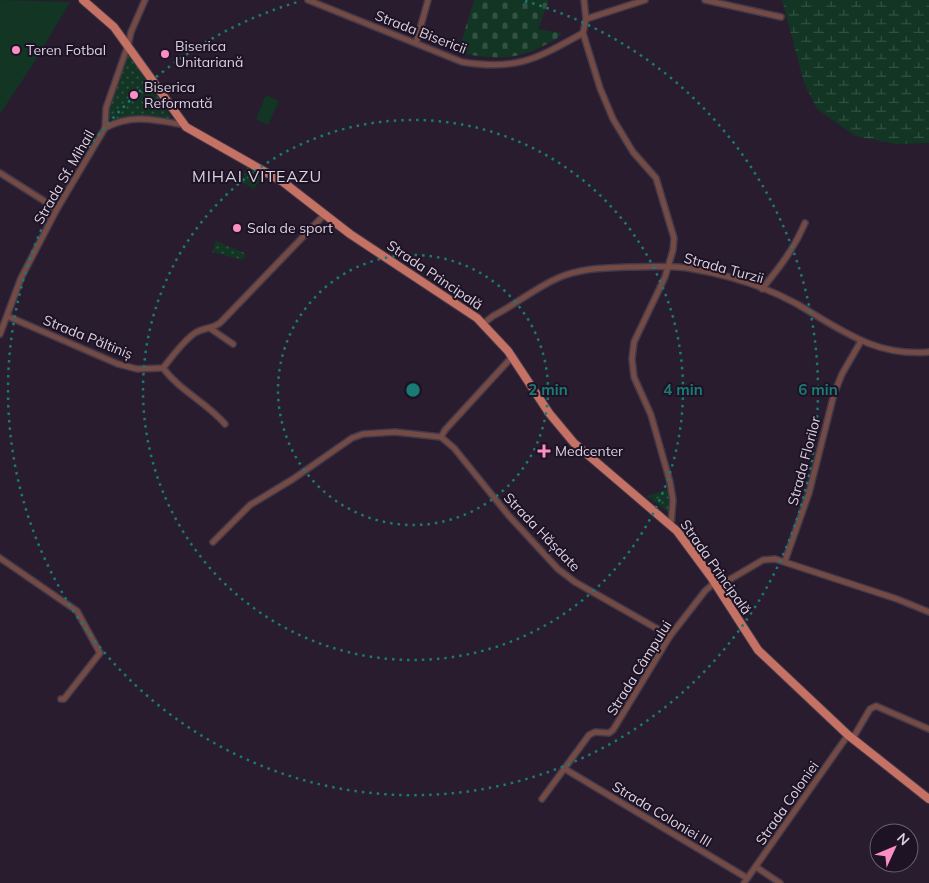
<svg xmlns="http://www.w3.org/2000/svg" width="929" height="883" font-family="Mulish,sans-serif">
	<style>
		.green { fill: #123524 }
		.wetland { fill: url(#wetland-marsh) }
		.cemetery { fill: url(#cemetery-stones) }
		.park { fill: url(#park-dots) }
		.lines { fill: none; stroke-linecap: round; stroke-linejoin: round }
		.minor-casing { stroke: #44394a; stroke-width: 8 }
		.primary-casing { stroke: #44394a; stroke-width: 10 }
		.minor { stroke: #744b44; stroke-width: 5 }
		.primary { stroke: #c57264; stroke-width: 8 }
		.ring { fill: none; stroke: #197b74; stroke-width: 2.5; stroke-dasharray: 2.5 5 }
		.poi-dot { fill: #fb8fc5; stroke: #1e1225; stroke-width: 2 }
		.labels { text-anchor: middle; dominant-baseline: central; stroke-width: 4; stroke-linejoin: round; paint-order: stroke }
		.street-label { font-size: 14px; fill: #dad2df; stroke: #1e1225 }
		.poi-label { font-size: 14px; fill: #dad2df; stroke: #1e1225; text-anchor: start }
		.quarter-label { font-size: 16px; letter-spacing: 1px; fill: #dad2df; stroke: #1e1225 }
		.centre { fill: #197b74; stroke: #1e1225; stroke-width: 2.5 }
		.ring-label { font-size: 15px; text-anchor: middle; font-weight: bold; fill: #197b74; stroke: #1e1225; stroke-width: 4; stroke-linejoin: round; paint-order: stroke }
	</style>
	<defs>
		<pattern id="wetland-marsh" width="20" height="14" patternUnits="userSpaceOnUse" patternTransform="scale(1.25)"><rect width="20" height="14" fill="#123524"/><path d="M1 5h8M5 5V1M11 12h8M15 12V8" fill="none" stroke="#345143"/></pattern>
		<pattern id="cemetery-stones" width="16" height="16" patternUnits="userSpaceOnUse" patternTransform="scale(1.25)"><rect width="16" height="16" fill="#123524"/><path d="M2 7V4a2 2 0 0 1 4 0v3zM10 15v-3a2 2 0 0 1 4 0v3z" fill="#345143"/></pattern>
		<pattern id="park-dots" width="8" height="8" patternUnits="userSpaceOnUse" patternTransform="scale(1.25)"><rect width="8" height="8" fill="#123524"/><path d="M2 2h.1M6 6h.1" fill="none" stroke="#345143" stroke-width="1.8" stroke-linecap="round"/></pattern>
	</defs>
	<rect width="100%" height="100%" fill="#281c2e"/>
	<g class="green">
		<polygon points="0,0 70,2 32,66 0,114"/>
		<polygon points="266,95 279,101 268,125 256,119"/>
	</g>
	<polygon class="wetland" points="782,0 929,0 929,143 895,144 855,136 817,109 804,83"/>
	<path class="cemetery" d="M 474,0 L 549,0 L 538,29 L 562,33 C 557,40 551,42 543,46 C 513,62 491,58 458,53 Z"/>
	<g class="park">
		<polygon points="128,51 172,119 141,117 110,120 107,117"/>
		<polygon points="248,166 263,175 254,189 240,181"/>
		<polygon points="216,241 245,253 246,255 243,260 212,252"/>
		<polygon points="668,489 671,501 668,512 647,496"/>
	</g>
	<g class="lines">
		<defs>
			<g id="minor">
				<path d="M 308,0 L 462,62 C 517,71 536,59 583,33"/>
				<polyline points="584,0 586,19 583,33 600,88 613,119 633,152 656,178 674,238 673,250 665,277 634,342 632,359 634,377 651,415 670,482 673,500 671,524"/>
				<polyline points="705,0 781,17"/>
				<polyline points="586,19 645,0"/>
				<polyline points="416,43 428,0"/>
				<path d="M 105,128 C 131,113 157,120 184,125"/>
				<polyline points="0,173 57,209"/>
				<path d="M 762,289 C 779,268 794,249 805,223"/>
				<path d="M 7,316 L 118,364 L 137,369 L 163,368 C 172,357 183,341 195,333 C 204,327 210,330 220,323 L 324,215"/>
				<path d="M 483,324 L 493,316 C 515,305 535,288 558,278 C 580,268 605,268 629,267 C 650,267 673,265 693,269 C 728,275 766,287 797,304 C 841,330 876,357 929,352"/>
				<polyline points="211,329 233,344"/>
				<polyline points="0,334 21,278 57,209 105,128 106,108 128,45 131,32 145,0"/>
				<path d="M 163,368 C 180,391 206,402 225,424"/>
				<polyline points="441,437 445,430 512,357"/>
				<polyline points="213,542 250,505 293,479 352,438 363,434 395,432 441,437 454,448 509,516 558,569 575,582 670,636"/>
				<polyline points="0,558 77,611 100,653 64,699 61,699"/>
				<polyline points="785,561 809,493 834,394 842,374 861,341"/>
				<polyline points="717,587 763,560 775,559 897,599 929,612"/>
				<polyline points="853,738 870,709 876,706 929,729"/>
				<polyline points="565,769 747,878"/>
				<polyline points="542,799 589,735 595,732 609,733 613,730 670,636 705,591 714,583"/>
				<polyline points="756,867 780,883"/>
				<polyline points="744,883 848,735"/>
			</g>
			<polyline id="primary" points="83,0 114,27 186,127 283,182 350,234 477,318 508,351 549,413 574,443 677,531 711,577 758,650 848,735 929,799"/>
		</defs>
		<use href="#minor" class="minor-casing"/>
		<use href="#primary" class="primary-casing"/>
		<use href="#minor" class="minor"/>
		<use href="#primary" class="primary"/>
	</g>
	<g class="ring">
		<circle cx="413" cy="390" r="135"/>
		<circle cx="413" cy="390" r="270"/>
		<path d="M525 1A405 405 0 1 1 301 1"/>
	</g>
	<g class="poi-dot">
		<circle cx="16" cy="50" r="5"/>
		<circle cx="165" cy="54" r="5"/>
		<circle cx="134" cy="95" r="5"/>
		<circle cx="237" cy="228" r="5"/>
		<path d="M541.5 443.5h5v5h5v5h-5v5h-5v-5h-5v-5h5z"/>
	</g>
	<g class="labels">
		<g class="street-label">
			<text transform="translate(421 32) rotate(21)">Strada Bisericii</text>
			<text transform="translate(64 177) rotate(-60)">Strada Sf. Mihail</text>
			<text transform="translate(724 268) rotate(15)">Strada Turzii</text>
			<text transform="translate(435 275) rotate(34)">Strada Principală</text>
			<text transform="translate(88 337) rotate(22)">Strada Păltiniș</text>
			<text transform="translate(804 461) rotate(-75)">Strada Florilor</text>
			<text transform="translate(542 532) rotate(46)">Strada Hășdate</text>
			<text transform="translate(716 567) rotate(55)">Strada Principală</text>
			<text transform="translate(639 668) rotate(-58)">Strada Câmpului</text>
			<text transform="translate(787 803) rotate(-55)">Strada Coloniei</text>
			<text transform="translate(662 814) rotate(31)">Strada Coloniei III</text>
		</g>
		<g class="poi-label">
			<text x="175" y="46">Biserica<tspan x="175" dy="16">Unitariană</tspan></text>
			<text x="26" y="50">Teren Fotbal</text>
			<text x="144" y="87">Biserica<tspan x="144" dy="16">Reformată</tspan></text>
			<text x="247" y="228">Sala de sport</text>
			<text x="555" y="451">Medcenter</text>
		</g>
		<g class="quarter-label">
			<text x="257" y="176">MIHAI VITEAZU</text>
		</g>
	</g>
	<circle cx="413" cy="390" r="8" class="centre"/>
	<g class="ring-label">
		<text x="548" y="395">2 min</text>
		<text x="683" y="395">4 min</text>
		<text x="818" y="395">6 min</text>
	</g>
	<g transform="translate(894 848) rotate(46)"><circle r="24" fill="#1e1225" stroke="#695f6f"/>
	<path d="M0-4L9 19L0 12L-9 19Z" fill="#fb8fc5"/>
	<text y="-8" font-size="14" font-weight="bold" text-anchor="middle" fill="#dad2df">N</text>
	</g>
</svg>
